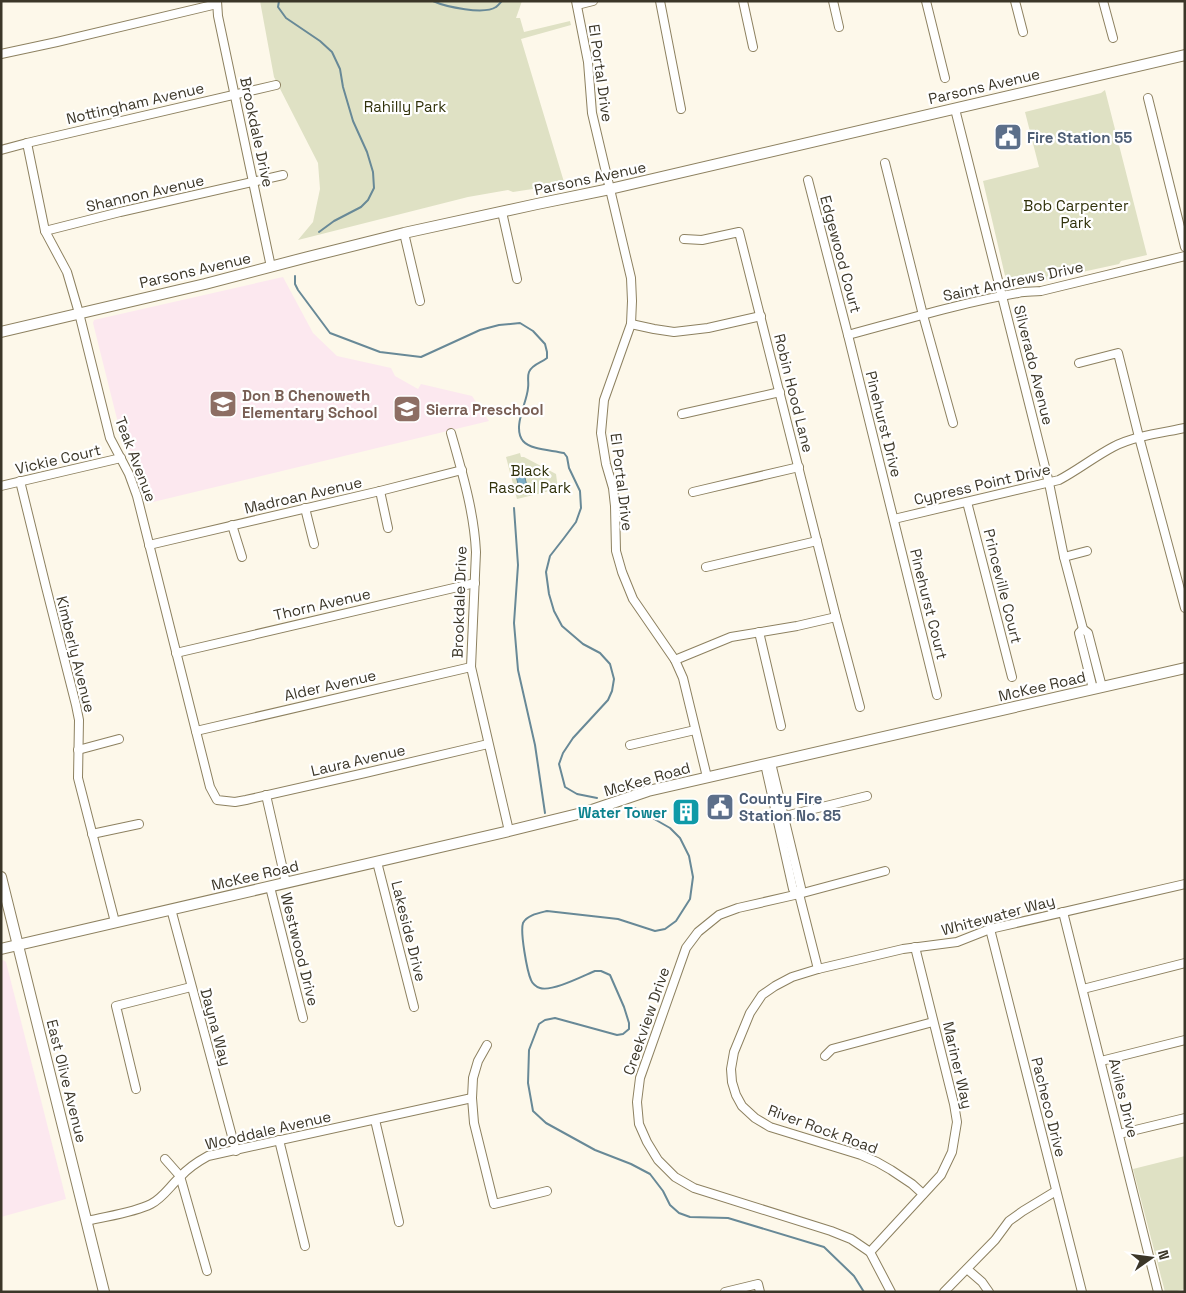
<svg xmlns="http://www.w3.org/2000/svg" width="1186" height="1293" font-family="'Space Grotesk',sans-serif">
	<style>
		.education { fill: #fce8ef }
		.green { fill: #dfe1c4 }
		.water { fill: #7badc6; stroke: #688997 }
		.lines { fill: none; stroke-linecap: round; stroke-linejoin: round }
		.stream { stroke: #688997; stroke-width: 2 }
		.street-casing { stroke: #8d8160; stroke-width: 10 }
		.secondary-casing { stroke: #8d8160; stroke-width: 12 }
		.street { stroke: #fff; stroke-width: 8 }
		.secondary { stroke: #fff; stroke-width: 10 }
		.labels { text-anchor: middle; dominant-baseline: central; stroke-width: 4.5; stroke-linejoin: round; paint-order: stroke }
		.street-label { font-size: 15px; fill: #3b3628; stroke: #fff }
		.park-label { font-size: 15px; fill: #31320b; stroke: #fff }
		.service-label { font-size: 15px; font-weight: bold; fill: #4e5e75; stroke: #fff; text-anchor: start }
		.education-label { font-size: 15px; font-weight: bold; fill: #785e54; stroke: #fff; text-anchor: start }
		.culture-label { font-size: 15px; font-weight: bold; fill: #0d838f; stroke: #fff; text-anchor: end }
	</style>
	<rect width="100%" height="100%" fill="#fdf8ea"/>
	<g class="education">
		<polygon points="283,277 313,333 337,356 391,368 395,376 418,389 421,384 472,396 489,421 149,503 142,476 138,466 119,427 93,323 94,320"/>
		<polygon points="3,960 6,962 66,1199 1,1217 1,961"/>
	</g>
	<g class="green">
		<polygon points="260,1 522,1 516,18 520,18 524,32 570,21 571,25 521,39 564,182 552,186 513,192 508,190 468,197 298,240 313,222 320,189 318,163 274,77"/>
		<polygon points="1105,90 1147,255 1121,261 1119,264 1036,282 1013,285 1006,280 983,181 1039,167 1025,112 1101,93"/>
		<polygon points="520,453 521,457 524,457 556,474 558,489 517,499 506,457"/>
		<polygon points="1185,1156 1185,1289 1173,1292 1165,1292 1133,1169"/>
	</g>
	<polygon class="water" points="522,465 527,486 519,488 514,467"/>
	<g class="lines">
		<g class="stream">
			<polyline points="279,1 278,7 286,18 320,41 332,52 340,69 343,87 353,121 367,152 373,172 374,188 368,200 361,207 334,221 319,232"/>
			<path d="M 433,1 C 446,7 484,15 496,7 C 498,6 500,3 502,1"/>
			<path d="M 295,276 L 295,284 L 298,290 L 330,333 L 380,352 L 421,357 L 480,330 L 499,325 L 520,323 L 533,331 L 545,344 L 547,352 L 547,358 C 541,363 532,364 529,372 C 527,377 529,383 528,388 C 527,403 512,427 523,441 C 531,450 552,450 564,453 L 567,457 L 569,468 L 580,491 L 581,508 L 576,522 L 564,538 L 550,556 L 546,572 L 549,594 L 554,611 L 562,626 L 583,644 L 600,653 L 610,664 L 614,679 L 612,691 L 608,700 L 573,738 L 563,753 L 559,764 L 565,787 L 577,794 L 597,798"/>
			<polyline points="514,508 518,565 514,623 518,670 535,745 545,813"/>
			<path d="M 635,808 L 670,828 L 680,838 L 689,856 L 693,877 L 690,899 L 676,921 L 665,929 L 655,931 L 618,919 L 547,911 C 539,913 527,915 523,923 C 520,932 527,971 531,980 C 532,983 536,987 540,988 C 552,992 583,976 595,971 L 601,971 L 610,975 L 624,1007 L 629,1023 L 629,1029 L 623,1034 L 617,1035 L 555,1018 L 545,1020 L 539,1024 L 529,1050 L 528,1083 L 533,1111 L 546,1123 L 595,1150 L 631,1164 L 650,1174 L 663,1191 L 670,1205 L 679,1213 L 690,1217 L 728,1218 L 824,1247 L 854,1276 L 864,1292"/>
		</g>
		<defs>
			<g id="street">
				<polyline points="217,1 218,16 271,267"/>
				<polyline points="576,1 588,62 592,113 631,278 632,301 631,324 604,400 601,433 606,464 613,488 615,506 616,551 622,572 633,599 675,660 683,678 707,777"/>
				<polyline points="660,1 681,109"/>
				<polyline points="743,1 753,47"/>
				<polyline points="833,1 839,27"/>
				<polyline points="926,1 945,78"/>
				<polyline points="1015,1 1023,32"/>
				<polyline points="1103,1 1113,38"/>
				<polyline points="577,5 593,1"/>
				<polyline points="1,54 57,42 217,4"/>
				<polyline points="1148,98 1185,247"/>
				<polyline points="955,109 1049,483 1064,557 1083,629 1088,633 1102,687"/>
				<polyline points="27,143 45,231 67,272 79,313 110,438 129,474 137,496 210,787 217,800 235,802 246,800 365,773 488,744"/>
				<polyline points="1,150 27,143 276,85"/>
				<polyline points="885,163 923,315 953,423"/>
				<polyline points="808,180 848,335 937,695"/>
				<polyline points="502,212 517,279"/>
				<polyline points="45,231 120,212 283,175"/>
				<polyline points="404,233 420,301"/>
				<polyline points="684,239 702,240 739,232 836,617 860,707"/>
				<polyline points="631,324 654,329 674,332 708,328 761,316"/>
				<path d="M 848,335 C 904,320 961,303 1018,293 C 1026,291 1033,292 1041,291 L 1185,256"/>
				<polyline points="1079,363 1118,353 1139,437 1185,608"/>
				<polyline points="682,414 780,392"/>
				<path d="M 451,433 C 462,472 474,511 476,552 L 471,667 L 509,831"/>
				<polyline points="20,481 46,587 76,705 79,720 78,778 115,922"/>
				<polyline points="1,486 121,458"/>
				<polyline points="380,491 388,528"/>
				<polyline points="693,492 799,467"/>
				<polyline points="967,502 1012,677"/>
				<polyline points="305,508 314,544"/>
				<path d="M 894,519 L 1059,480 C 1078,470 1094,457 1113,447 C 1134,436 1161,433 1185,428"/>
				<polyline points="232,525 242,557"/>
				<polyline points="149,545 380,491 462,470"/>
				<polyline points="1064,557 1087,551"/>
				<polyline points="706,567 817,541"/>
				<polyline points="1083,629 1079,633 1093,689"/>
				<polyline points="759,632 781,726"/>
				<polyline points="176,653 475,583"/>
				<polyline points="675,660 731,637 797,626 836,617"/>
				<polyline points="196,731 471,667"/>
				<polyline points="630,745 695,730"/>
				<polyline points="78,750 119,739"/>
				<polyline points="771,763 801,888 799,894 818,969"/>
				<polyline points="765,764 793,889 799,894"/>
				<polyline points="266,795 286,883"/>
				<polyline points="781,817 867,796"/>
				<polyline points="92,834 139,824"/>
				<polyline points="377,862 414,1007"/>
				<polyline points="885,871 799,894 738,908 719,915 698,932 686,948 640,1078 637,1102 639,1124 647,1142 658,1160 675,1177 694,1188 831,1231 851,1239 870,1252 891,1292"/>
				<polyline points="270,887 303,1018"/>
				<polyline points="171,909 236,1151"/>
				<polyline points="1063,912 1158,1292"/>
				<polyline points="990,929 1082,1292"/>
				<polyline points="1083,989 1185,963"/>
				<polyline points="487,1045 478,1061 473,1078 472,1098 474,1123 494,1204 547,1191"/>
				<polyline points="825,1056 832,1049 933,1022"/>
				<polyline points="1101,1061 1185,1040"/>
				<polyline points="136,1089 116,1006 191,987"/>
				<polyline points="375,1120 399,1222"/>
				<polyline points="1119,1134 1185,1118"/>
				<polyline points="279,1140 305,1246"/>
				<polyline points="165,1159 180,1176 207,1271"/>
				<polyline points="923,1194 912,1184 891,1170 877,1162 861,1155 770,1127 755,1118 742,1106 736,1095 732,1082 731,1069 734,1052 750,1013 762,995 775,986 792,977 818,969 903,949 957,942 990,929 1185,884"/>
				<path d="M 87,1221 C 107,1216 133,1213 151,1204 C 163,1198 170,1186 180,1177 C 188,1168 197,1162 208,1156 L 472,1098"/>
				<polyline points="870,1252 941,1175 952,1152 957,1122 954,1104 915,947"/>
				<polyline points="967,1269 982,1282 989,1292"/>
				<polyline points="725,1292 758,1284 760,1292"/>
				<polyline points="944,1292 995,1240 1009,1221 1023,1211 1056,1191"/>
			</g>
			<g id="secondary">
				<polyline points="1,332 205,284 308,257 404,233 537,204 610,189 1185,55"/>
				<polyline points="1,877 104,1292"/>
				<polyline points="1,949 509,831 586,812 648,791 1185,668"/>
			</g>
		</defs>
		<use href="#street" class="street-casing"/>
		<use href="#secondary" class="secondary-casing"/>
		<use href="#street" class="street"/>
		<use href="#secondary" class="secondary"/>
	</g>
	<defs>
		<symbol id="civic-square" viewBox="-11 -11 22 22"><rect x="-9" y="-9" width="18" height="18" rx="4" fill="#5c6f8a" stroke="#fff"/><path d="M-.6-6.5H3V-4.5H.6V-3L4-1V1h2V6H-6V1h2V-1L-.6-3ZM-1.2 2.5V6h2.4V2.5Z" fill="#fff"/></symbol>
		<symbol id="school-square" viewBox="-11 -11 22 22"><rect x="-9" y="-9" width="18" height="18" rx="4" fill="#8d6e63" stroke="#fff"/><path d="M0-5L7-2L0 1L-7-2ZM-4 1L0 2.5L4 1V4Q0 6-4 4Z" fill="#fff"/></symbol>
		<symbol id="building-square" viewBox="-11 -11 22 22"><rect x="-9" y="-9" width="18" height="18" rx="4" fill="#0f9aa8" stroke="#fff"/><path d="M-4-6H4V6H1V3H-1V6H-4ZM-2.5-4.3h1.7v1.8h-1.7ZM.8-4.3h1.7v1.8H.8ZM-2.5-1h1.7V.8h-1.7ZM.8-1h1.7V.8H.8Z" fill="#fff"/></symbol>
	</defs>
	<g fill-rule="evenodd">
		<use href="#civic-square" x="992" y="121" width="32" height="32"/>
		<use href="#school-square" x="207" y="388" width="32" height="32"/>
		<use href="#school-square" x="391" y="393" width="32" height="32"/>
		<use href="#civic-square" x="704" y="791" width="32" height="32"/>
		<use href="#building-square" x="670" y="796" width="32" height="32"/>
	</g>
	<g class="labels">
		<g class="street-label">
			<text transform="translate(601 73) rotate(82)">El Portal Drive</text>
			<text transform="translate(984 86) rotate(-13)">Parsons Avenue</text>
			<text transform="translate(135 103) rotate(-13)">Nottingham Avenue</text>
			<text transform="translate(257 132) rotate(78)">Brookdale Drive</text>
			<text transform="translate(590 178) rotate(-12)">Parsons Avenue</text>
			<text transform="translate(145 193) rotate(-13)">Shannon Avenue</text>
			<text transform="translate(841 254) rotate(75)">Edgewood Court</text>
			<text transform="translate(195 270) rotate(-13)">Parsons Avenue</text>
			<text transform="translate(1013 281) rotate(-12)">Saint Andrews Drive</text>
			<text transform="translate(1034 365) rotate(76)">Silverado Avenue</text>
			<text transform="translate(794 393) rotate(76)">Robin Hood Lane</text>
			<text transform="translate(884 424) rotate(76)">Pinehurst Drive</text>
			<text transform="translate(58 459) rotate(-13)">Vickie Court</text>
			<text transform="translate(136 459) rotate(69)">Teak Avenue</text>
			<text transform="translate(622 482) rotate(83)">El Portal Drive</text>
			<text transform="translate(982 484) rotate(-13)">Cypress Point Drive</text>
			<text transform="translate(303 495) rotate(-13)">Madroan Avenue</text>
			<text transform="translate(1003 586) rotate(76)">Princeville Court</text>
			<text transform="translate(459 602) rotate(-88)">Brookdale Drive</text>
			<text transform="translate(322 604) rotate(-13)">Thorn Avenue</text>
			<text transform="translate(929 604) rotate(76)">Pinehurst Court</text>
			<text transform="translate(76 654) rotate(76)">Kimberly Avenue</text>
			<text transform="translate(330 685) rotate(-13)">Alder Avenue</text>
			<text transform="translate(1042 686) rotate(-13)">McKee Road</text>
			<text transform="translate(358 760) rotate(-13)">Laura Avenue</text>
			<text transform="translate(647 779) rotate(-16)">McKee Road</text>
			<text transform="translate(255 875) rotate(-13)">McKee Road</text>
			<text transform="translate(998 915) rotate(-15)">Whitewater Way</text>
			<text transform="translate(409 931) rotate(76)">Lakeside Drive</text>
			<text transform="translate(300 949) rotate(76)">Westwood Drive</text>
			<text transform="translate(646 1021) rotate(-71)">Creekview Drive</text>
			<text transform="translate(216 1027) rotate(75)">Dayna Way</text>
			<text transform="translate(958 1065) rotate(77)">Mariner Way</text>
			<text transform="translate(67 1081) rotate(76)">East Olive Avenue</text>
			<text transform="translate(1124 1098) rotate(76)">Aviles Drive</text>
			<text transform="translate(1049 1107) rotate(76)">Pacheco Drive</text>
			<text transform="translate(823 1129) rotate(20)">River Rock Road</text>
			<text transform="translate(268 1130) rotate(-13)">Wooddale Avenue</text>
		</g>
		<g class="park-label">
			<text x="405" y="106">Rahilly Park</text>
			<text x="1076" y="205">Bob Carpenter<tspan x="1076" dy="17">Park</tspan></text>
			<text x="530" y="470">Black<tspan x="530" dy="17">Rascal Park</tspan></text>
		</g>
		<g class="service-label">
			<text x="1027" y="137">Fire Station 55</text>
			<text x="739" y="798">County Fire<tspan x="739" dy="17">Station No. 85</tspan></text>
		</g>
		<g class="education-label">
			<text x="242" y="395">Don B Chenoweth<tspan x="242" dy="17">Elementary School</tspan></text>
			<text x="426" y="409">Sierra Preschool</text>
		</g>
		<g class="culture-label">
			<text x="667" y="812">Water Tower</text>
		</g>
	</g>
	<rect width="1186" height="1293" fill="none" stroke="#3b3628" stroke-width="5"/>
	<g transform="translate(1151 1258) rotate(76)" stroke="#ffffff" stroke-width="4" paint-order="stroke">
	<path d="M0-4L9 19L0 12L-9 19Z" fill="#3b3628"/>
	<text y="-8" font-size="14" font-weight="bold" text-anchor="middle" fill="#3b3628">N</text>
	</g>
</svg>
